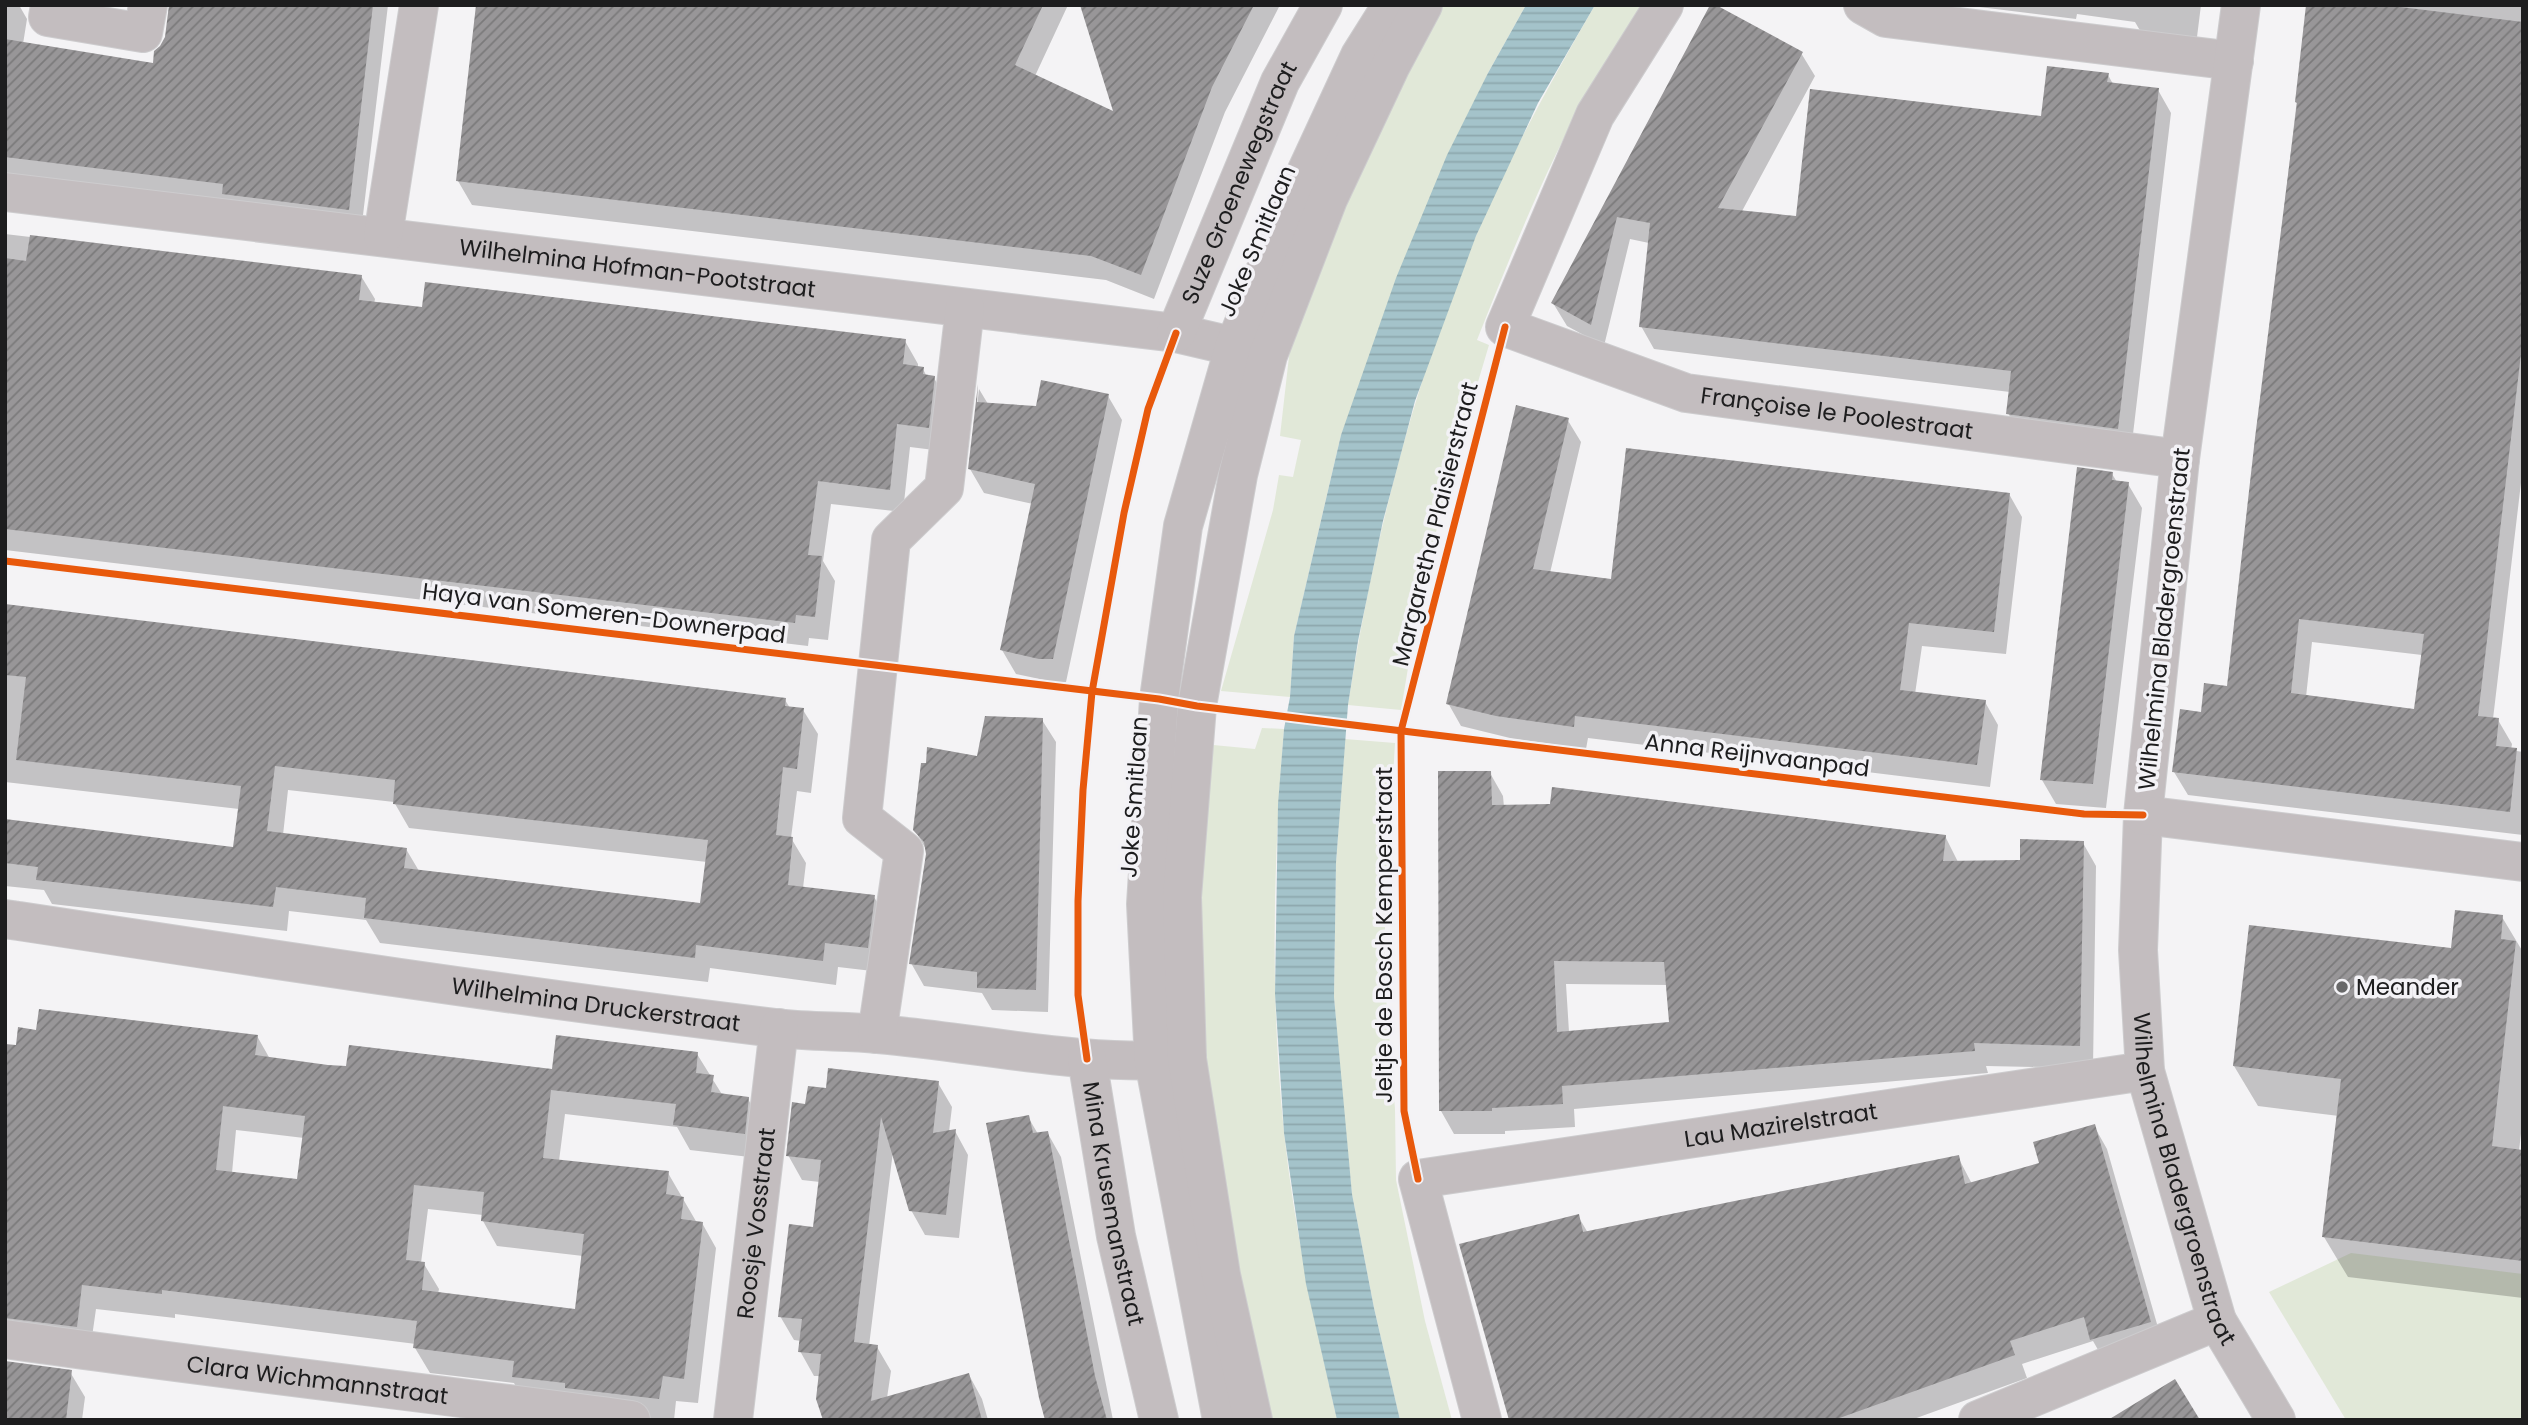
<svg xmlns="http://www.w3.org/2000/svg" width="2528" height="1425" font-family="Poppins,sans-serif">
	<style>
		.green { fill: #e1e8d8 }
		.water { fill: url(#water-rules) }
		.shadow { fill: #0003; fill-rule: evenodd }
		.building { fill: url(#building-hatch); fill-rule: evenodd }
		.lines { fill: none; stroke-linecap: round; stroke-linejoin: round }
		.minor-casing { stroke: #cdccce; stroke-width: 40 }
		.tertiary-casing { stroke: #cdccce; stroke-width: 40 }
		.minor { stroke: #c3bdbf; stroke-width: 38 }
		.tertiary { stroke: #c3bdbf; stroke-width: 38 }
		.cycleway-casing { stroke: #f3f2f6; stroke-width: 11 }
		.cycleway { stroke: #e8590c; stroke-width: 7 }
		.poi-dot { fill: #686869; stroke: #f3f2f6; stroke-width: 2.5 }
		.labels { text-anchor: middle; dominant-baseline: central; stroke-width: 7; stroke-linejoin: round; paint-order: stroke }
		.street-label { font-size: 23px; fill: #1d1d1e; stroke: #f3f2f6 }
		.poi-label { font-size: 23px; fill: #1d1d1e; stroke: #f3f2f6; text-anchor: start }
	</style>
	<defs>
		<pattern id="water-rules" width="6" height="5" patternUnits="userSpaceOnUse" patternTransform="scale(1.75)"><rect width="6" height="5" fill="#a4c3ca"/><path d="M0 2.5h6" fill="none" stroke="#8da7ad"/></pattern>
		<pattern id="building-hatch" width="6" height="6" patternUnits="userSpaceOnUse" patternTransform="scale(1.75)"><rect width="6" height="6" fill="#989698"/><path d="M-1 1l2-2M0 6l6-6M5 7l2-2" fill="none" stroke="#7b7a7b"/></pattern>
	</defs>
	<rect width="100%" height="100%" fill="#f4f3f5"/>
	<g class="green">
		<polygon points="1435,5 1526,5 1488,73 1341,435 1294,636 1290,697 1221,691 1273,510 1279,475 1293,477 1301,440 1280,436 1292,330 1332,218"/>
		<path d="M 1595,5 L 1643,5 C 1626,32 1607,59 1591,87 C 1546,167 1511,254 1477,340 L 1489,345 L 1450,476 L 1420,596 L 1401,710 L 1348,705 C 1373,544 1412,386 1476,236 C 1509,156 1552,80 1595,5 Z"/>
		<path d="M 1262,728 L 1284,729 C 1273,862 1270,999 1284,1132 C 1294,1229 1316,1325 1337,1420 L 1261,1420 L 1199,1045 L 1203,744 L 1255,749 Z"/>
		<polygon points="1345,739 1395,743 1385,913 1385,985 1395,1109 1396,1180 1425,1321 1452,1420 1400,1420 1374,1308 1352,1194 1342,1095 1334,997 1336,863"/>
		<polygon points="2351,1253 2523,1274 2523,1420 2346,1420 2269,1292"/>
	</g>
	<polygon class="water" points="1526,5 1595,5 1538,103 1476,236 1415,401 1383,521 1358,641 1348,705 1336,863 1334,997 1352,1194 1374,1308 1400,1420 1337,1420 1306,1284 1284,1133 1275,994 1278,804 1284,729 1290,697 1294,636 1341,435 1396,278 1447,155 1488,73"/>
	<g class="shadow">
		<polygon points="5,5 19,5 27,19 23,44 154,65 166,37 171,5 388,5 361,232 5,178"/>
		<polygon points="985,5 1068,5 1035,76 1116,114 1081,5 1280,5 1225,112 1154,299 1106,280 472,205 458,181"/>
		<polygon points="1712,5 1801,53 1815,76 1741,213 1798,218 2042,118 2108,75 2113,84 2158,90 2171,113 2131,451 2021,436 2008,413 2010,392 1654,349 1641,326 1649,243 1630,239 1604,346 1567,326 1553,303"/>
		<polygon points="1963,5 2201,5 2196,45 2145,39 2135,22 2077,14 2076,19"/>
		<path d="M 2308,5 L 2523,5 L 2523,466 L 2493,719 L 2498,720 L 2512,744 L 2511,750 L 2523,752 L 2523,835 L 2188,795 L 2174,772 L 2202,714 L 2228,688 ZM 2312,642 L 2422,655 L 2415,710 L 2306,697 Z"/>
		<polygon points="5,234 361,276 375,299 374,304 423,309 905,341 918,364 918,368 923,369 927,377 934,378 947,401 942,451 910,447 903,512 831,504 823,561 835,581 828,640 809,638 808,646 5,550"/>
		<polygon points="979,389 988,404 1037,408 1108,396 1122,420 1066,682 1054,682 1016,674 1002,650 1033,504 984,493 970,469"/>
		<polygon points="1567,419 1581,442 1550,573 1613,581 2009,494 2022,517 2006,654 1922,646 1915,694 1985,702 1998,725 1990,787 1588,738 1586,749 1510,738 1461,726 1448,703"/>
		<polygon points="2112,474 2117,482 2128,484 2142,508 2106,808 2056,804 2042,780"/>
		<path d="M 5,607 L 785,700 L 790,708 L 803,710 L 818,734 L 811,793 L 797,791 L 791,838 L 806,863 L 803,888 L 874,897 L 889,921 L 881,972 L 838,967 L 836,985 L 710,968 L 708,982 L 380,943 L 366,920 L 289,911 L 287,931 L 52,904 L 44,890 L 5,886 L 5,822 L 234,849 L 239,809 L 5,782 ZM 288,790 L 394,802 L 409,828 L 707,862 L 702,905 L 419,871 L 406,849 L 283,835 Z"/>
		<polygon points="1042,720 1056,742 1048,1012 992,1010 982,993 924,986 911,963 927,851 915,830 978,758"/>
		<path d="M 1490,773 L 1503,796 L 1504,807 L 1945,836 L 1958,862 L 2022,862 L 2083,843 L 2096,866 L 2093,1068 L 1986,1066 L 1988,1073 L 1574,1109 L 1575,1127 L 1505,1131 L 1505,1134 L 1454,1134 L 1441,1111 ZM 1566,984 L 1668,985 L 1671,1024 L 1569,1032 Z"/>
		<polygon points="2502,917 2523,952 2523,1116 2519,1151 2523,1152 2523,1298 2348,1277 2324,1237 2339,1116 2258,1106 2234,1066 2452,950"/>
		<path d="M 38,1032 L 257,1036 L 270,1059 L 328,1067 L 553,1071 L 697,1054 L 723,1096 L 748,1099 L 762,1124 L 758,1158 L 690,1150 L 677,1127 L 565,1114 L 559,1161 L 668,1173 L 697,1223 L 702,1223 L 716,1248 L 698,1403 L 676,1401 L 674,1420 L 620,1420 L 527,1407 L 514,1383 L 430,1373 L 415,1348 L 416,1344 L 175,1314 L 175,1318 L 96,1309 L 90,1351 L 5,1348 L 5,1045 L 18,1047 ZM 236,1130 L 304,1138 L 299,1181 L 232,1173 ZM 428,1209 L 483,1215 L 483,1221 L 497,1246 L 583,1256 L 577,1311 L 438,1294 L 439,1289 L 424,1264 L 421,1263 Z"/>
		<polygon points="938,1083 952,1107 949,1132 955,1131 968,1155 959,1238 925,1235 911,1210 893,1151 869,1346 877,1347 891,1371 887,1398 969,1375 982,1399 988,1420 824,1420 820,1376 814,1376 800,1351 801,1341 794,1340 780,1316 814,1229 820,1182 802,1180 788,1155 807,1106 827,1090"/>
		<polygon points="1028,1117 1038,1134 1047,1132 1061,1157 1113,1420 1047,1420"/>
		<polygon points="2094,1126 2107,1149 2163,1345 2105,1362 2093,1341 2022,1364 2027,1378 1911,1420 1510,1420 1578,1216 1588,1233 1958,1157 1972,1184 2042,1164"/>
		<polygon points="70,1372 85,1397 82,1420 5,1420"/>
	</g>
	<g class="building">
		<polygon points="169,5 373,5 349,210 222,194 223,184 5,157 5,39 153,63 154,51 160,46 165,37"/>
		<polygon points="476,5 1043,5 1015,65 1113,111 1080,5 1254,5 1212,87 1141,275 1091,256 456,181"/>
		<polygon points="1710,5 1716,5 1803,52 1718,208 1796,216 1810,89 2041,116 2047,66 2109,73 2107,82 2159,88 2118,429 2006,414 2011,371 1639,327 1650,223 1617,217 1591,325 1551,303"/>
		<path d="M 2306,5 L 2384,5 L 2523,22 L 2523,337 L 2478,716 L 2499,718 L 2496,746 L 2517,748 L 2510,812 L 2172,772 L 2180,709 L 2201,712 L 2204,683 L 2227,686 L 2255,438 L 2297,103 L 2295,102 ZM 2299,619 L 2424,634 L 2414,709 L 2291,693 Z"/>
		<polygon points="30,235 362,275 359,300 422,307 425,282 906,339 903,364 924,367 923,374 935,376 929,428 897,424 890,490 818,481 808,555 822,556 815,617 796,615 795,623 5,529 5,258 26,261"/>
		<polygon points="1041,380 1109,394 1053,659 1039,659 1000,650 1035,484 968,469 978,384 977,402 1036,406"/>
		<polygon points="1516,405 1569,418 1533,569 1611,579 1626,448 2010,493 1994,632 1909,623 1900,690 1986,700 1977,765 1575,716 1574,727 1496,716 1446,704"/>
		<polygon points="2077,467 2113,472 2112,480 2129,482 2093,784 2040,780"/>
		<path d="M 5,604 L 786,698 L 785,706 L 804,708 L 797,769 L 783,767 L 776,835 L 793,837 L 788,885 L 875,895 L 868,948 L 825,943 L 823,961 L 696,945 L 695,958 L 364,918 L 366,898 L 276,887 L 273,907 L 36,880 L 38,867 L 5,863 L 5,819 L 233,847 L 241,786 L 16,760 L 26,677 L 5,675 ZM 275,766 L 395,780 L 393,804 L 708,840 L 700,903 L 404,868 L 407,848 L 267,831 Z"/>
		<polygon points="985,716 1043,718 1036,990 977,988 977,972 909,964 926,854 924,842 913,830 921,763 926,763 927,747 977,756"/>
		<path d="M 1438,771 L 1491,771 L 1492,805 L 1550,804 L 1552,787 L 1946,835 L 1943,861 L 2020,860 L 2020,839 L 2084,841 L 2080,1046 L 1974,1043 L 1975,1051 L 1562,1086 L 1563,1104 L 1492,1108 L 1492,1111 L 1439,1111 ZM 1554,961 L 1664,962 L 1669,1022 L 1557,1032 Z"/>
		<polygon points="2455,910 2503,915 2501,939 2516,941 2492,1146 2523,1150 2523,1261 2322,1237 2341,1079 2233,1066 2249,925 2451,948"/>
		<path d="M 39,1009 L 258,1035 L 255,1055 L 328,1065 L 346,1066 L 349,1045 L 552,1069 L 556,1035 L 698,1052 L 696,1073 L 714,1075 L 711,1092 L 749,1097 L 745,1134 L 673,1125 L 676,1104 L 551,1090 L 543,1158 L 669,1171 L 666,1194 L 684,1197 L 681,1219 L 703,1222 L 684,1379 L 663,1376 L 659,1399 L 565,1388 L 565,1383 L 512,1377 L 514,1361 L 413,1348 L 417,1321 L 162,1290 L 162,1294 L 82,1285 L 77,1327 L 5,1318 L 5,1044 L 16,1045 L 18,1027 L 36,1030 ZM 223,1106 L 305,1116 L 297,1179 L 216,1170 ZM 414,1185 L 484,1192 L 481,1221 L 584,1234 L 575,1309 L 422,1290 L 425,1262 L 406,1260 Z"/>
		<polygon points="828,1068 939,1081 933,1133 956,1129 946,1215 909,1211 881,1117 854,1342 878,1345 871,1401 969,1373 982,1420 823,1420 816,1399 821,1354 798,1352 802,1319 778,1317 789,1224 813,1227 821,1160 786,1156 792,1102 805,1104 808,1086 826,1088"/>
		<polygon points="1029,1115 1033,1133 1048,1131 1095,1376 1107,1420 1045,1420 1039,1398 986,1123"/>
		<polygon points="2095,1124 2151,1322 2090,1340 2084,1317 2010,1341 2015,1355 1834,1420 1509,1420 1459,1244 1579,1214 1583,1232 1959,1155 1965,1184 2039,1163 2033,1142"/>
		<polygon points="5,1361 72,1370 66,1420 5,1420"/>
		<polygon points="2175,1379 2200,1420 2108,1420"/>
	</g>
	<g class="lines">
		<defs>
			<g id="minor">
				<polyline points="50,5 48,17 143,33 148,5"/>
				<path id="s1" d="M 1664,5 L 1595,115 L 1505,327 L 1686,393 L 2180,459"/>
				<polyline points="1863,5 1886,18 2234,61"/>
				<path id="s2" d="M 2241,5 L 2180,459 L 2143,815 L 2138,950 L 2145,1071 L 2217,1321 L 2276,1420"/>
				<path id="s3" d="M 5,192 L 1176,333 L 1266,354"/>
				<polyline points="383,236 419,5"/>
				<path id="s4" d="M 1176,333 L 1280,82 L 1323,5"/>
				<polyline points="2143,815 2523,862"/>
				<path id="s5" d="M 5,919 C 262,958 518,997 776,1028 C 810,1032 844,1031 878,1034 C 981,1043 1083,1067 1187,1059"/>
				<polyline points="877,1034 904,851 862,818 891,540 944,488 965,308"/>
				<path id="s6" d="M 1087,1059 L 1116,1236 L 1159,1420"/>
				<path id="s7" d="M 5,1339 C 214,1369 423,1392 631,1420"/>
				<path id="s8" d="M 733,1420 L 779,1028"/>
				<path id="s9" d="M 1482,1420 L 1418,1179 L 2145,1071"/>
				<polyline points="1978,1420 2217,1321"/>
			</g>
			<g id="tertiary">
				<polyline points="1222,1420 1154,1061 1146,904 1159,699 1183,526 1235,345 1298,190 1360,56 1392,5"/>
				<polyline points="1253,1420 1221,1275 1187,1059 1182,897 1197,706 1238,475 1268,355 1328,199 1391,65 1423,5"/>
			</g>
		</defs>
		<use href="#minor" class="minor-casing"/>
		<use href="#tertiary" class="tertiary-casing"/>
		<use href="#minor" class="minor"/>
		<use href="#tertiary" class="tertiary"/>
		<defs>
			<g id="cycleway">
				<polyline points="5,561 1159,699 1197,706 2084,814 2143,815"/>
				<polyline points="1087,1059 1078,995 1078,901 1083,790 1092,692 1124,513 1148,409 1176,333"/>
				<polyline points="1418,1179 1404,1111 1401,731 1505,327"/>
			</g>
		</defs>
		<use href="#cycleway" class="cycleway-casing"/>
		<use href="#cycleway" class="cycleway"/>
	</g>
	<circle class="poi-dot" cx="2342" cy="987" r="7"/>
	<g class="labels">
		<g class="street-label">
			<text stroke="none"><textPath href="#s4" startOffset="163">Suze Groenewegstraat</textPath></text>
			<text transform="translate(1257 241) rotate(-67)">Joke Smitlaan</text>
			<text stroke="none"><textPath href="#s3" startOffset="637">Wilhelmina Hofman-Pootstraat</textPath></text>
			<text stroke="none"><textPath href="#s1" startOffset="705">Françoise le Poolestraat</textPath></text>
			<text transform="translate(1435 524) rotate(-76)">Margaretha Plaisierstraat</text>
			<text transform="translate(604 613) rotate(7)">Haya van Someren-Downerpad</text>
			<text transform="translate(2164 619) rotate(-84)">Wilhelmina Bladergroenstraat</text>
			<text transform="translate(1757 755) rotate(7)">Anna Reijnvaanpad</text>
			<text transform="translate(1134 797) rotate(-86)">Joke Smitlaan</text>
			<text transform="translate(1384 935) rotate(-90)">Jeltje de Bosch Kemperstraat</text>
			<text stroke="none"><textPath href="#s5" startOffset="597">Wilhelmina Druckerstraat</textPath></text>
			<text stroke="none"><textPath href="#s9" startOffset="616">Lau Mazirelstraat</textPath></text>
			<text stroke="none"><textPath href="#s2" startOffset="1186">Wilhelmina Bladergroenstraat</textPath></text>
			<text stroke="none"><textPath href="#s6" startOffset="147">Mina Krusemanstraat</textPath></text>
			<text stroke="none"><textPath href="#s8" startOffset="198">Roosje Vosstraat</textPath></text>
			<text stroke="none"><textPath href="#s7" startOffset="315">Clara Wichmannstraat</textPath></text>
		</g>
		<g class="poi-label">
			<text x="2356" y="987">Meander</text>
		</g>
	</g>
	<rect width="2528" height="1425" fill="none" stroke="#1d1d1e" stroke-width="14"/>
</svg>
